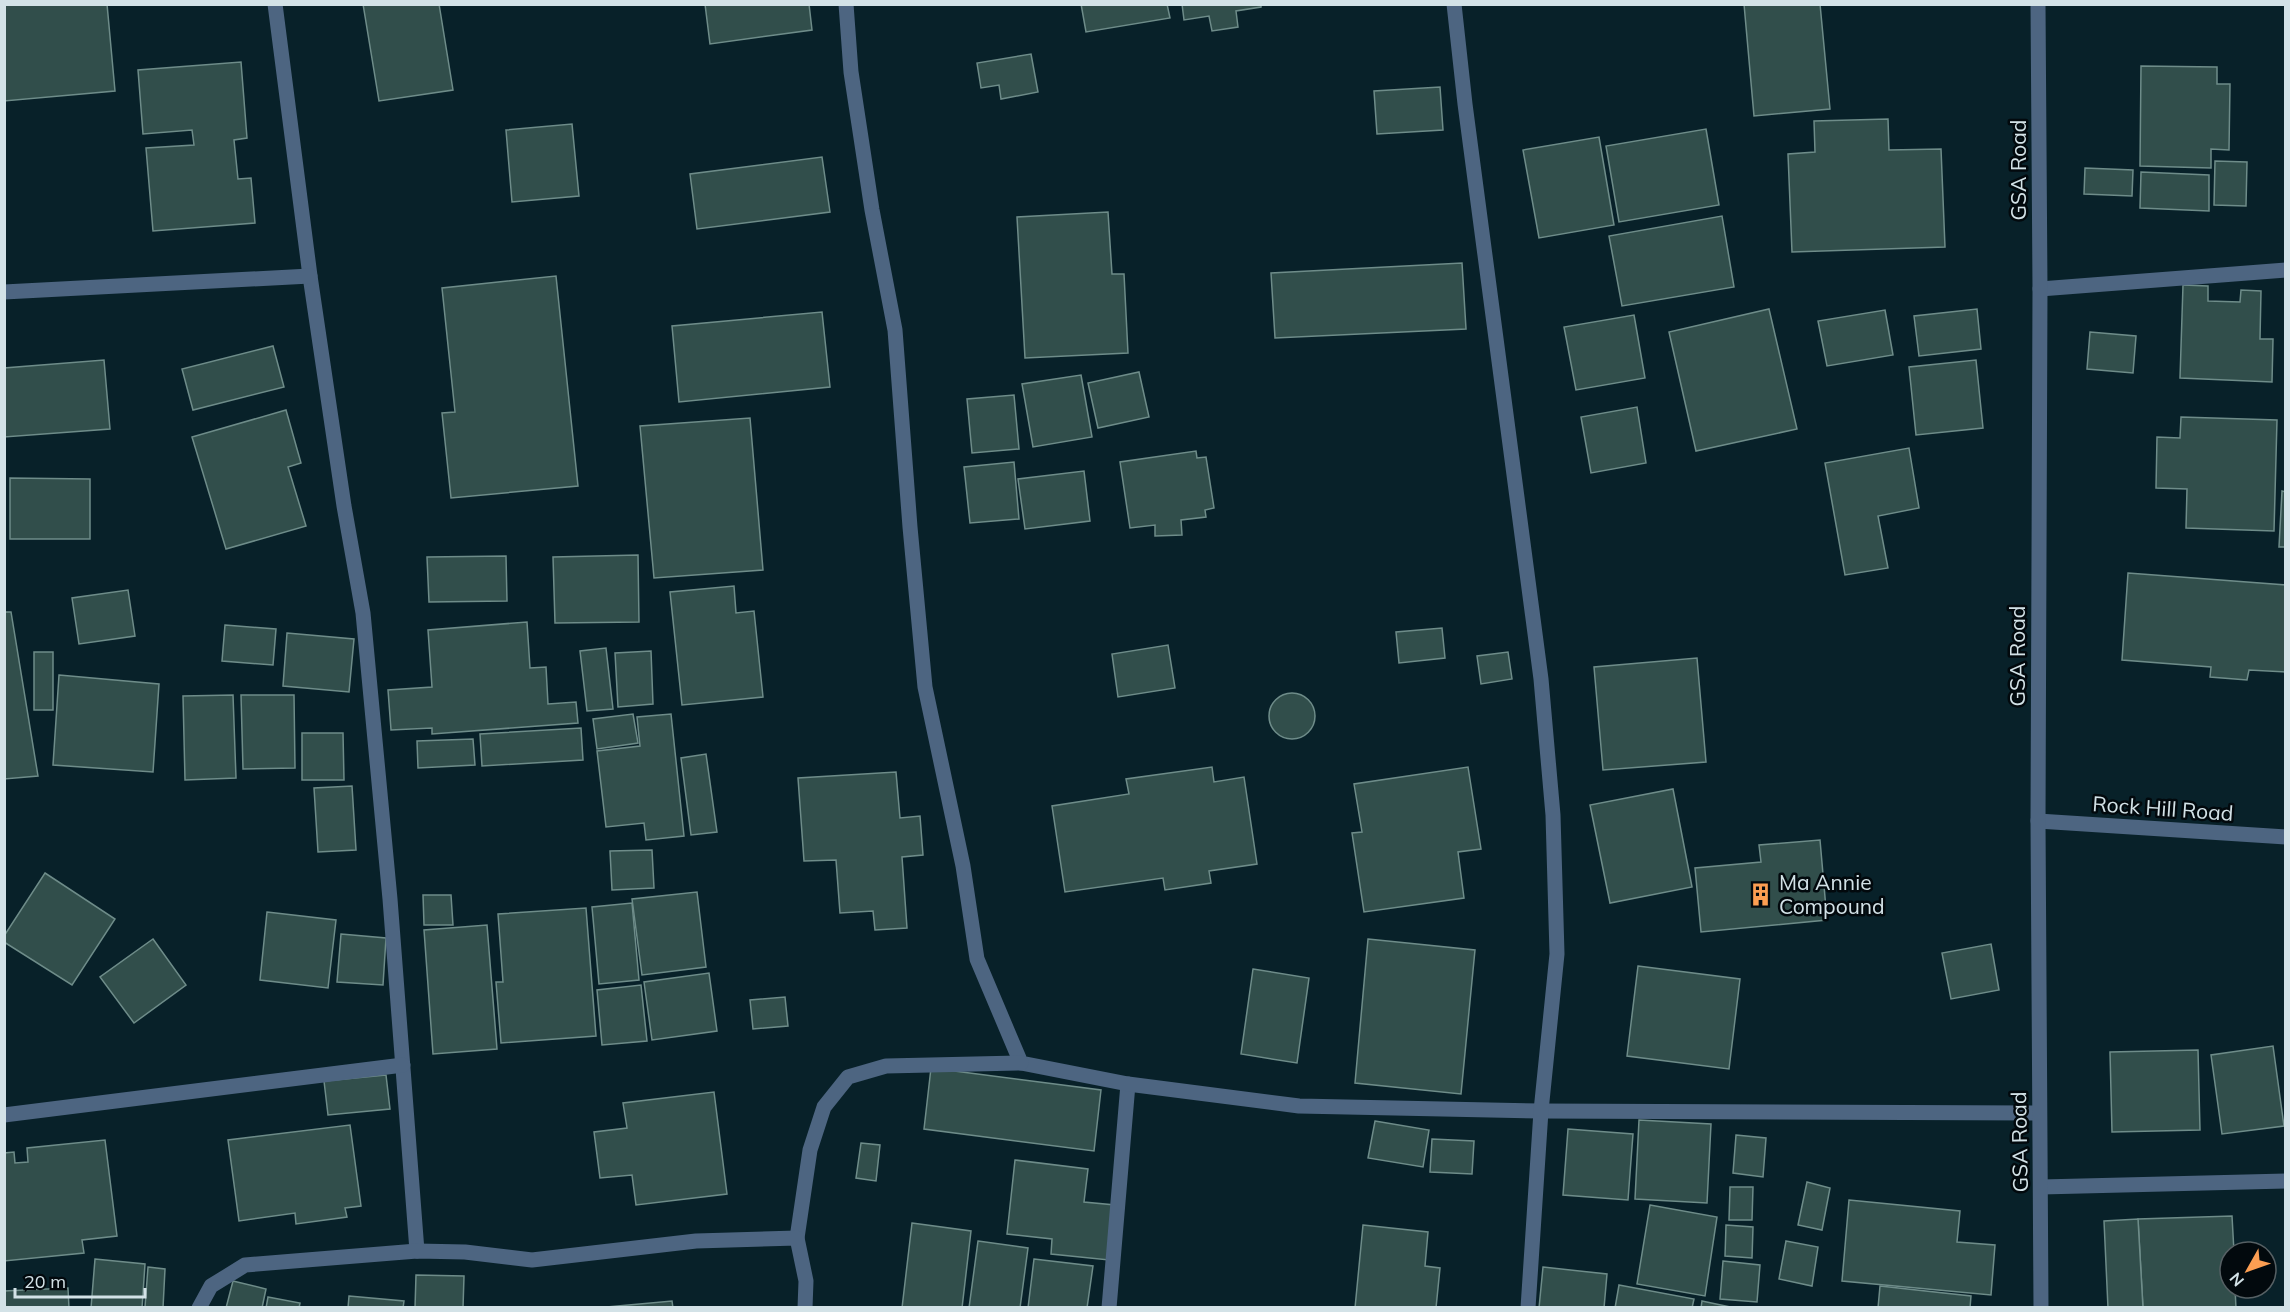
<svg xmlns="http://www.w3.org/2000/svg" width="2290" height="1312" font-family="Mulish,sans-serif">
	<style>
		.building { fill: #314e4b; stroke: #6e8c89; stroke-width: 1.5 }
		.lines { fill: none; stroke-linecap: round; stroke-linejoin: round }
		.service { stroke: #4d6581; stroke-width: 15 }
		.minor { stroke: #4d6581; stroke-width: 15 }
		.tertiary { stroke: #4d6581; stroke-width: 15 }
		.labels { text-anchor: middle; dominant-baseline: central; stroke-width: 5; stroke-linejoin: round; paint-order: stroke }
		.street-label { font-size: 21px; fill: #d3e2e7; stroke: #02090d }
		.poi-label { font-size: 21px; fill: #d3e2e7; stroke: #02090d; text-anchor: start }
	</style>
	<rect width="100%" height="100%" fill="#082129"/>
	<g class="building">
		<polygon points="4,4 107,4 115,91 4,101"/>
		<polygon points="363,4 439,4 453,90 379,101"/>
		<polygon points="705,4 809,4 812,30 710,44"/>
		<polygon points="1081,4 1167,4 1170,18 1086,32"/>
		<polygon points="1182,4 1261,4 1261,7 1236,11 1238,27 1212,31 1209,16 1184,20"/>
		<polygon points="1744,4 1820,4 1830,109 1754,116"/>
		<polygon points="1031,54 1038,92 1001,99 999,85 981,88 977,63"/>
		<polygon points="241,62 247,138 234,140 238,179 251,178 255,223 153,231 146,148 194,145 192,130 143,134 138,70"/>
		<polygon points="2141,66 2217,67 2217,84 2230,84 2229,150 2211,149 2211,168 2140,166"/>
		<polygon points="1440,87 1443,130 1377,134 1374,91"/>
		<polygon points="1888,119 1889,150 1941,149 1945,247 1792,252 1788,154 1815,152 1814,121"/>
		<polygon points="572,124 579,196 512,202 506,130"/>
		<polygon points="1706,129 1719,205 1619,222 1606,146"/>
		<polygon points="1599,137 1614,225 1539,238 1523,150"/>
		<polygon points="822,157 830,212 697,229 690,174"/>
		<polygon points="2215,161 2247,162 2246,206 2214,205"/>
		<polygon points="2085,168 2133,170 2132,196 2084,194"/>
		<polygon points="2141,172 2209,175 2209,211 2140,208"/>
		<polygon points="1108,212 1112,274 1124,274 1128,353 1025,358 1017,217"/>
		<polygon points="1722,216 1734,287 1622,306 1609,236"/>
		<polygon points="1462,263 1466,329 1275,338 1271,273"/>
		<polygon points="556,276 578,486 451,498 442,413 455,412 442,288"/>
		<polygon points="2183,285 2208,286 2208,301 2240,302 2241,290 2261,291 2260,339 2273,339 2272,382 2180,378"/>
		<polygon points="1769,309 1797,429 1696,451 1669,332"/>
		<polygon points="1977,309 1981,349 1919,356 1914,316"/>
		<polygon points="1885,310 1893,355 1827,366 1818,321"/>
		<polygon points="822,312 830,387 679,402 672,326"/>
		<polygon points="1634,315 1645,378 1576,390 1564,327"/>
		<polygon points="2090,332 2136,336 2133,373 2087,369"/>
		<polygon points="273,346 284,387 193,410 182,369"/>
		<polygon points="104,360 110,429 4,437 4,368"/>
		<polygon points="1976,360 1983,428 1916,435 1909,367"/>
		<polygon points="1139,372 1149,417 1098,428 1088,383"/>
		<polygon points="1081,375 1092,437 1033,447 1022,384"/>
		<polygon points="1014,395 1019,449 972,453 967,399"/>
		<polygon points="1637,407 1646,463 1591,473 1581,417"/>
		<polygon points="286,410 301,463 288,467 306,526 226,549 192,437"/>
		<polygon points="2181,417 2277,420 2274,531 2186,528 2187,489 2156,488 2157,437 2180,438"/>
		<polygon points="750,418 763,570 654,578 640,426"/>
		<polygon points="1909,448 1919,508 1878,516 1888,568 1845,575 1825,463"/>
		<polygon points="1196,451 1197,458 1206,457 1214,508 1205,510 1206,517 1181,520 1182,535 1155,536 1155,525 1130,528 1120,462"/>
		<polygon points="1014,462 1019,519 970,523 964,467"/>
		<polygon points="1084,471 1090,521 1025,529 1018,479"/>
		<polygon points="10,478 90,479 90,539 10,539"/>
		<polygon points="2282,491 2286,492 2286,547 2279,547"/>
		<polygon points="638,555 639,622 555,623 553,557"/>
		<polygon points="506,556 507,601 429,602 427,557"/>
		<polygon points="2128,573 2286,585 2286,672 2249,670 2247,680 2210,677 2211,667 2122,660"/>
		<polygon points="734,586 736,613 754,611 763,697 682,705 670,592"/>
		<polygon points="128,590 135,636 79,644 72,598"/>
		<polygon points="4,612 11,612 38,776 4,779"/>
		<polygon points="527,622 530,668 546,667 548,704 576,702 578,723 432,734 432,728 391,730 388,690 432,687 428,630"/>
		<polygon points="225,625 276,629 273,665 222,661"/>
		<polygon points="1442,628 1445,658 1399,663 1396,632"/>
		<polygon points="287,633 354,639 349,692 283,686"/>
		<polygon points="1168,645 1175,688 1118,697 1112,654"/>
		<polygon points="606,648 613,709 587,711 580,651"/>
		<polygon points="651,651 653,704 618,707 615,653"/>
		<rect x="34" y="652" width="19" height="58"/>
		<polygon points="1508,652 1512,679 1481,684 1477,656"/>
		<polygon points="1697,658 1706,762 1603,770 1594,667"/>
		<polygon points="59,675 159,684 153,772 53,765"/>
		<circle cx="1292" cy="716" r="23"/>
		<polygon points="233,695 236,778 185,780 183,696"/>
		<polygon points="241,695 294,695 295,768 243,769"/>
		<polygon points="633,714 638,743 597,749 593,719"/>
		<polygon points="671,714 684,836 646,840 644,823 606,827 597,751 640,746 637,717"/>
		<polygon points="581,728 583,760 482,766 480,734"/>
		<polygon points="302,733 343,733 344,780 302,780"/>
		<polygon points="473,739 475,765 418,768 417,741"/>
		<polygon points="706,754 717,832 691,835 681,758"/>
		<polygon points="1212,767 1214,782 1244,777 1257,864 1209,871 1211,883 1165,890 1163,878 1065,892 1052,806 1129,794 1126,779"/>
		<polygon points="1468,767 1481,849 1458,852 1464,898 1364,912 1352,833 1362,832 1354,784"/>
		<polygon points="896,772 900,818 920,816 923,855 902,857 907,928 875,930 873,911 840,913 836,860 804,861 798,778"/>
		<polygon points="352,786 356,850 318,852 314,788"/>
		<polygon points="1673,789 1692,887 1610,903 1590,805"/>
		<polygon points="1820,840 1827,920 1701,932 1695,868 1761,862 1759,845"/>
		<polygon points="652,850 654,888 612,890 610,851"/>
		<polygon points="45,873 115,919 72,985 4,942 4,936"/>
		<polygon points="697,892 706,967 642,975 632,899"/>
		<polygon points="423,895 451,895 453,925 424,925"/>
		<polygon points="632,903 639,980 599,984 592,907"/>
		<polygon points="586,908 596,1036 501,1043 496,982 503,982 498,914"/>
		<polygon points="267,912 336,920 328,988 260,980"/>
		<polygon points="487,925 497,1049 433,1054 424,930"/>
		<polygon points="341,934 386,938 383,985 337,982"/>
		<polygon points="153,939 186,985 134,1023 100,977"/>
		<polygon points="1368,939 1475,950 1461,1094 1355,1083"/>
		<polygon points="1991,944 1999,990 1951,999 1942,953"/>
		<polygon points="1638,966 1740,979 1729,1069 1627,1056"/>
		<polygon points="1253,969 1309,978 1297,1063 1241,1054"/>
		<polygon points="709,973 717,1031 652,1040 644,982"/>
		<polygon points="641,985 647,1041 602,1045 597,990"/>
		<polygon points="785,997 788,1026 753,1029 750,1000"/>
		<polygon points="2273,1046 2284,1126 2222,1134 2211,1055"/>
		<polygon points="2198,1050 2200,1130 2112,1132 2110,1052"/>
		<polygon points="931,1068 1101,1090 1094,1151 924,1129"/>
		<polygon points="386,1075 390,1109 328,1115 324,1081"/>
		<polygon points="714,1092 727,1194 636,1205 632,1175 600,1178 594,1132 627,1128 623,1103"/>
		<polygon points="1639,1120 1711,1124 1707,1203 1635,1199"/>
		<polygon points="1375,1121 1429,1130 1423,1167 1368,1158"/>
		<polygon points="350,1125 361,1206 345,1208 347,1217 296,1224 295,1213 239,1221 228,1140"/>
		<polygon points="1568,1129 1633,1134 1628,1200 1563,1195"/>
		<polygon points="1736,1135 1766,1138 1763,1177 1733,1173"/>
		<polygon points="1432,1139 1474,1141 1472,1174 1430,1172"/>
		<polygon points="105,1140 117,1236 82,1240 84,1253 4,1261 4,1153 14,1152 15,1163 28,1162 27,1148"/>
		<polygon points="861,1143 880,1145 876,1181 856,1178"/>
		<polygon points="1015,1160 1088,1169 1084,1202 1115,1205 1109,1260 1051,1254 1052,1239 1007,1234"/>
		<polygon points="1807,1182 1830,1188 1822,1230 1798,1225"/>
		<polygon points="1730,1187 1753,1187 1752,1220 1729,1220"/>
		<polygon points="1849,1200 1960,1211 1957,1242 1995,1245 1991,1295 1842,1281"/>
		<polygon points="1650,1205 1717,1217 1705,1296 1637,1284"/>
		<polygon points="2232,1216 2234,1252 2230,1252 2230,1288 2235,1288 2236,1308 2143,1308 2138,1219"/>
		<polygon points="2138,1219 2143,1308 2108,1308 2104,1221"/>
		<polygon points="912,1223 971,1231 962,1308 902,1308"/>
		<polygon points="1363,1225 1428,1232 1425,1266 1440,1268 1436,1308 1355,1308"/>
		<polygon points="1726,1225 1753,1227 1752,1258 1725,1256"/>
		<polygon points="978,1241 1028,1248 1020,1308 969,1308"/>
		<polygon points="1786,1241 1818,1247 1812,1286 1779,1279"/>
		<polygon points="95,1259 145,1264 142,1308 91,1308"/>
		<polygon points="1034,1259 1093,1266 1087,1308 1028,1308"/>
		<polygon points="1723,1261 1760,1265 1757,1302 1720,1299"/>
		<polygon points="148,1267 165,1269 163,1308 145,1307"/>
		<polygon points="1543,1267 1607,1274 1604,1308 1539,1308"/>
		<polygon points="416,1275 464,1276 463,1308 415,1308"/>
		<polygon points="233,1281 266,1289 262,1308 226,1308"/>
		<polygon points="1619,1285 1694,1299 1692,1308 1615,1308"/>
		<polygon points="1880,1286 1971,1296 1970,1308 1878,1308"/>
		<polygon points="68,1288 69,1308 4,1308 4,1291"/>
		<polygon points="349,1296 404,1301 403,1308 348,1308"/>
		<polygon points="268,1297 300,1303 299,1308 266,1308"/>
		<polygon points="672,1301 673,1308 607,1308 607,1307"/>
		<polygon points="1702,1301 1735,1308 1701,1308"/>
	</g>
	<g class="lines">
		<g class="service">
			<polyline points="2040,289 2286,270"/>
			<polyline points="1109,1308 1128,1084"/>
		</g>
		<g class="minor">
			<polyline points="275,4 310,276 344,506 363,613 390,899 417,1251"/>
			<polyline points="846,4 851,72 872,210 895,330 910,527 925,687 963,866 977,959 1021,1063 1128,1084 1299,1106 1541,1111 2039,1113"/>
			<polyline points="1454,4 1465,104 1541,679 1553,815 1557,954 1541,1111 1528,1308"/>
			<polyline points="4,292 310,276"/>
			<polyline points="2038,821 2286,837"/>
			<polyline points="4,1115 403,1065"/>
			<polyline points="2041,1187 2286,1181"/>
			<polyline points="797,1238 810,1150 824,1107 848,1077 886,1066 1021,1063"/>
			<polyline points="199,1308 211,1286 245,1265 417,1251 465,1252 532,1260 696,1241 797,1238 806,1281 805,1308"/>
		</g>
		<polyline class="tertiary" points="2038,4 2040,289 2038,821 2041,1308"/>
	</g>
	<defs>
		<symbol id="building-bare" viewBox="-9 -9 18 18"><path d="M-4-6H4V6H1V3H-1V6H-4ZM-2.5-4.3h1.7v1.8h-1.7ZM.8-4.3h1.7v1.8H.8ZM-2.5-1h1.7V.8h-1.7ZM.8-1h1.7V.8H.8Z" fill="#fc9e52" stroke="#02090d" stroke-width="2.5" paint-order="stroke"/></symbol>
	</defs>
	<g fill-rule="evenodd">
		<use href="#building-bare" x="1744" y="878" width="33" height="33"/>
	</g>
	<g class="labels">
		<g class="street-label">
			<text transform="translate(2018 170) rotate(-90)">GSA Road</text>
			<text transform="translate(2017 656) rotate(-90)">GSA Road</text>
			<text transform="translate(2163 808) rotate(4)">Rock Hill Road</text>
			<text transform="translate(2019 1142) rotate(-91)">GSA Road</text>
		</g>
		<g class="poi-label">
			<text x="1779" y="882">Ma Annie<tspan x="1779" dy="24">Compound</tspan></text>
		</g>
	</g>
	<rect width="2290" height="1312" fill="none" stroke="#d3e2e7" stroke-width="12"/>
	<g transform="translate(2248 1270) rotate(230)"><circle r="28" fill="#02090d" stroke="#566064" stroke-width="1.5"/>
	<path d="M0-4.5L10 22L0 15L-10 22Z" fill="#fc9e52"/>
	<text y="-9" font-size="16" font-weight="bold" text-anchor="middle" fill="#d3e2e7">N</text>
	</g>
	<path d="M15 1288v9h130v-9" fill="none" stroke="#d3e2e7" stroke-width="3"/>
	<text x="24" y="1288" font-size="18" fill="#d3e2e7" stroke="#02090d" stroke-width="4.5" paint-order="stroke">20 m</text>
</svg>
